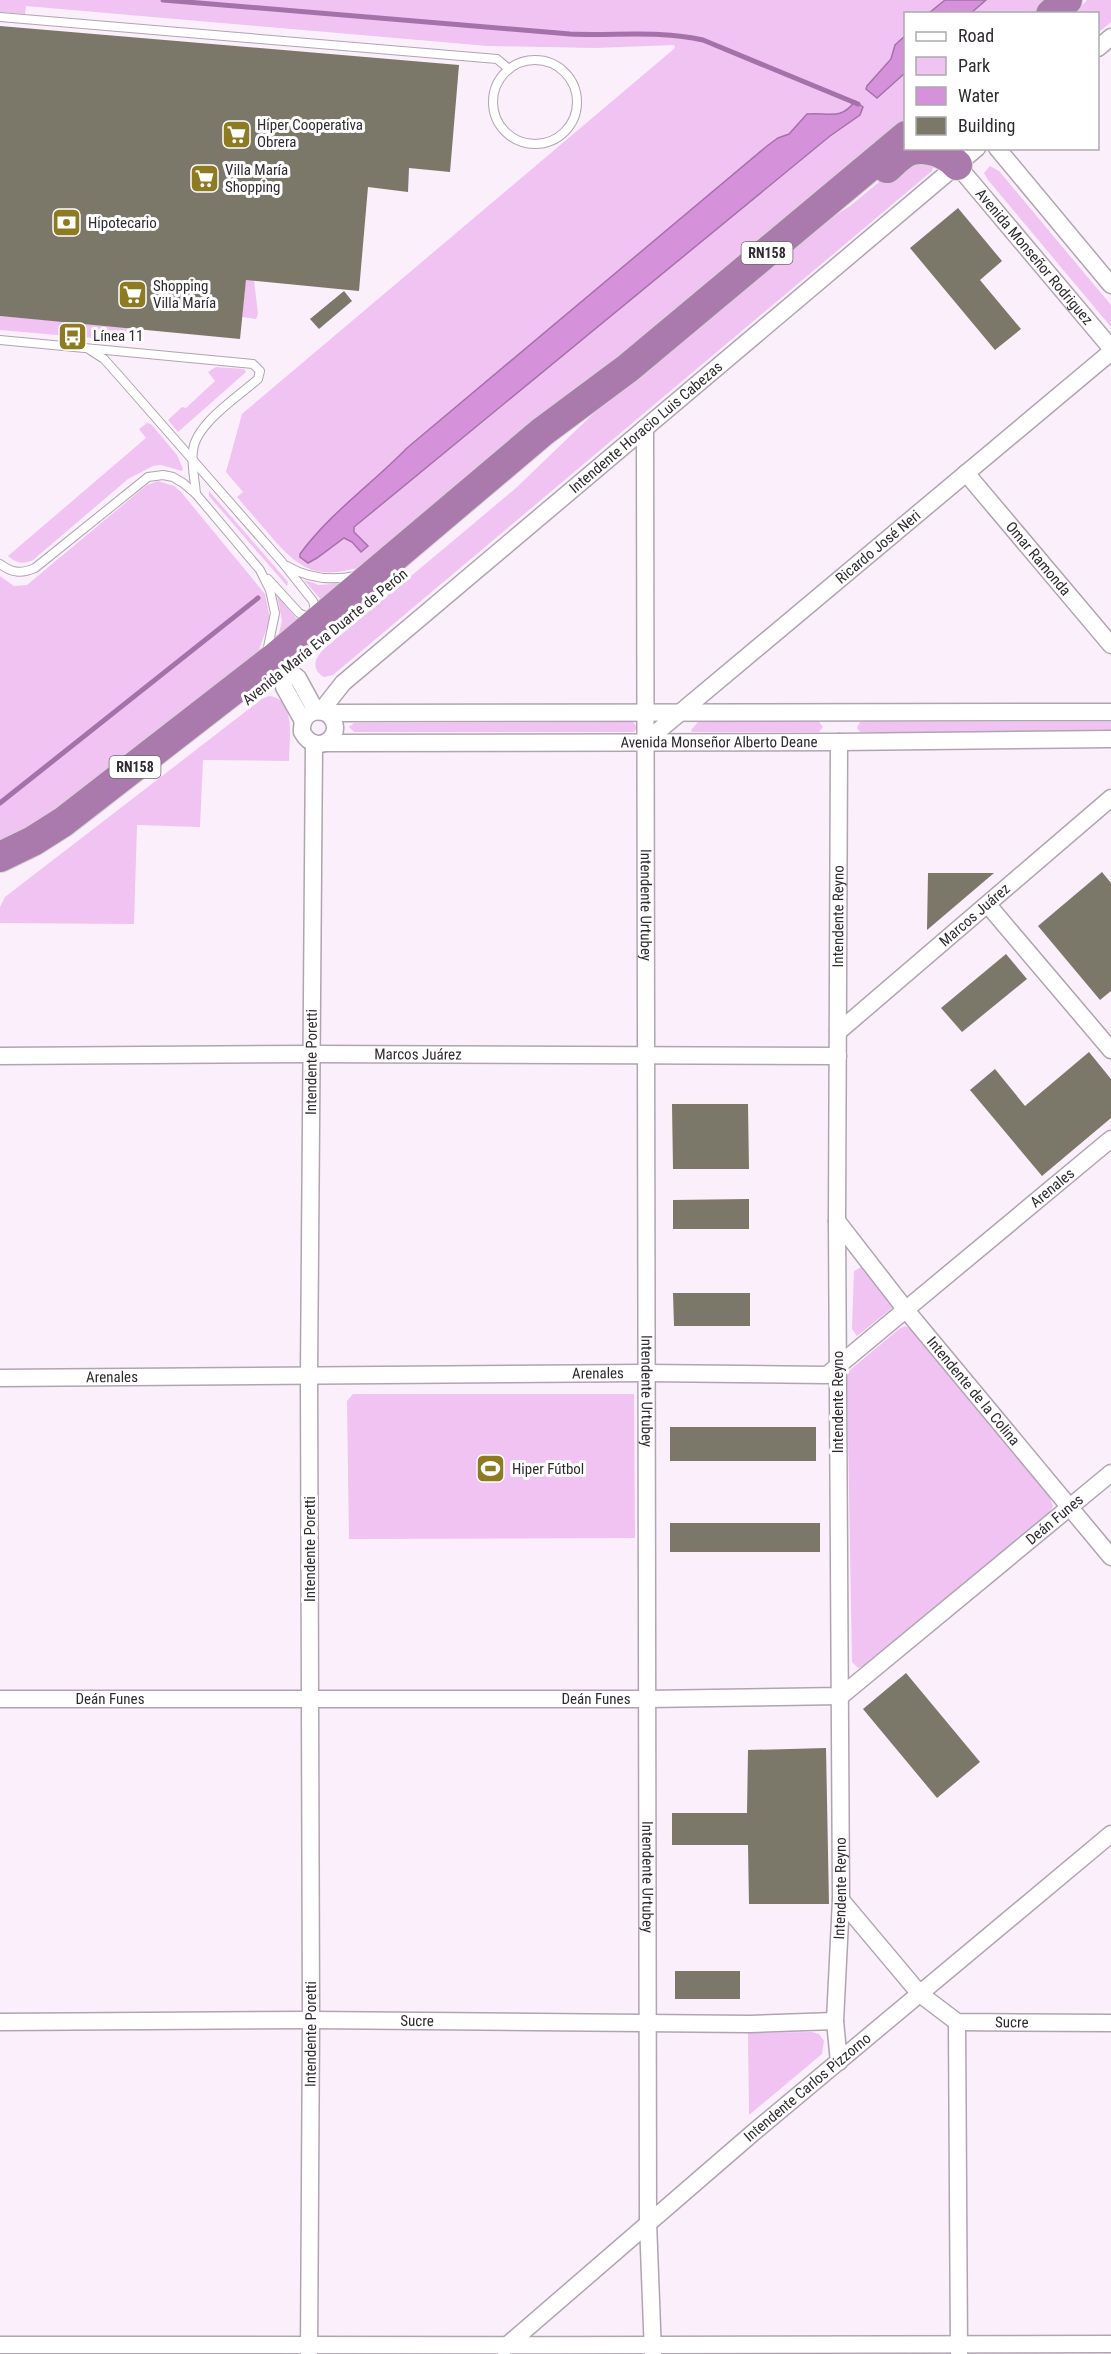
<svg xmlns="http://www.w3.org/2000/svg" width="1111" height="2354" font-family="'Roboto Condensed',sans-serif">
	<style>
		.green { fill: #f0c3f2 }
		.water { fill: #d691db; stroke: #a472a8; stroke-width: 1.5 }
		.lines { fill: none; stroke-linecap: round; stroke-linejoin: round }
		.stream { stroke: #a472a8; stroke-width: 5 }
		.building { fill: #7b7869 }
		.lane-casing { stroke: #b0a4b0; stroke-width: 10 }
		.street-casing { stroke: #b0a4b0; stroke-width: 19 }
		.highway-casing { stroke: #d6d5d6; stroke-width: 32 }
		.lane { stroke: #fff; stroke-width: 8 }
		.street { stroke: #fff; stroke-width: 16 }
		.highway { stroke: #aa7aad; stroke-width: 30 }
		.labels { text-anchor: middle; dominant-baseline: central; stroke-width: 6; stroke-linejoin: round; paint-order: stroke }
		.shield { fill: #fff; stroke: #6e6b6e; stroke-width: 1.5 }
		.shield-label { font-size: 14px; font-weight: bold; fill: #302b30 }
		.poi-label { font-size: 15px; fill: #302b30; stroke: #fff; text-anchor: start }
		.street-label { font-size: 15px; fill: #302b30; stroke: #fff }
	</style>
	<rect width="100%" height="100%" fill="#fbeffc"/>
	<g class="green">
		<path d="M 0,0 L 1055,0 L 1039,13 L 906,14 L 905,126 L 364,566 C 321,579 303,573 274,540 C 262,525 249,511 237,497 L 243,492 L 226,472 L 242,414 L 675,48 L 674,45 L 595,48 L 488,46 L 26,6 L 25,14 L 0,12 Z"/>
		<polygon points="1087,0 1111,0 1111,22 1098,33 1098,14 1074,14"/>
		<path d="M 903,162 L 934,165 L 932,171 L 333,675 L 324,677 C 311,669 314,659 324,649 L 516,488 L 621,387 L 788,246 L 850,206 Z"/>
		<polygon points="990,166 999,171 1111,305 1111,327 988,180 984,173"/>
		<polygon points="246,279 254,280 258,314 256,319 242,317"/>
		<polygon points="0,316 127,327 126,341 0,330"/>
		<polygon points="216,367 244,369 246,372 178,432 168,420 182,407 186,408 215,381 208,372"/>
		<path d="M 147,423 L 151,424 L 177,455 L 183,469 L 182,471 L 161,465 L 153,466 L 128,479 L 33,560 C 23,565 16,563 8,556 L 146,438 L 139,429 Z"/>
		<polygon points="158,481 174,486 181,492 265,594 270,619 259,650 215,696 0,848 0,576 14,586 27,585 136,494 147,485"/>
		<polygon points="209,491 288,582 287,586 209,496"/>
		<polygon points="304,580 319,585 346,583 323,602"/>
		<polygon points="277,595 300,623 278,637 282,621"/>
		<path d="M 269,696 C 297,699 289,740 289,761 L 203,760 L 200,827 L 137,825 L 134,924 L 0,923 L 0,907 L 5,897 L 262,699 Z"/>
		<polygon points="633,722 637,727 634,732 354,732 349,727 354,723"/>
		<polygon points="698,722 819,722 823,727 819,732 692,732 691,730"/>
		<polygon points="860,722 1111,722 1111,732 860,732 857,728"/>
		<polygon points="861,1267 891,1303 892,1308 857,1336 852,1329 854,1271"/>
		<polygon points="905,1326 911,1329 1050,1498 1053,1506 1049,1513 867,1665 858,1668 852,1662 847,1376 850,1370 899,1329"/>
		<polygon points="353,1394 634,1394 635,1538 349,1539 347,1401"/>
		<polygon points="812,2032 819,2034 824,2041 822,2054 749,2115 748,2033"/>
	</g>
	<g class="water">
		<polygon points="945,0 986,0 971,13 929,13"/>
		<polygon points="905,36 905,73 877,98 866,89 867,86 891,59 895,45"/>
		<path d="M 855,101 L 863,107 L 860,115 L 830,136 L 354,527 L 354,532 L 368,546 L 361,552 L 352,542 L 344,538 L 317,558 L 308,563 L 300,557 L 300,554 C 330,513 372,484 407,448 L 767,146 L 778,138 L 789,134 L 807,114 C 828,112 841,121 855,101 Z"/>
	</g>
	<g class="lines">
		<g class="stream">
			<path d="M 163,0 L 570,34 C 615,36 659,30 703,40 L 858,104"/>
			<polyline points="0,803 258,598"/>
		</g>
	</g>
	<g class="building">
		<polygon points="0,26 459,65 450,172 409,168 408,192 368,187 359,291 246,280 240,339 0,316"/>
		<polygon points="958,208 1002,261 980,280 1021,329 995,350 910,248"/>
		<polygon points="344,291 352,301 319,329 310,319"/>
		<polygon points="1102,872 1111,883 1111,991 1100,1000 1038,926"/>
		<polygon points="928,873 994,873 927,930"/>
		<polygon points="1006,954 1027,979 962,1032 941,1008"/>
		<polygon points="1089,1052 1111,1079 1111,1118 1042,1176 970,1090 995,1069 1025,1106"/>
		<polygon points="672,1104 748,1104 749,1169 673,1169"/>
		<polygon points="749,1199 749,1229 673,1229 673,1200"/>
		<polygon points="673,1293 750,1293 750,1326 674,1326"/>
		<rect x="670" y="1427" width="146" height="34"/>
		<rect x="670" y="1523" width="150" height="29"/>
		<polygon points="906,1673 980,1762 937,1798 863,1709"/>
		<polygon points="826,1748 829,1904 749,1904 748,1845 672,1845 672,1813 747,1813 748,1750"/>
		<rect x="675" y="1971" width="65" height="28"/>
	</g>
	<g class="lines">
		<defs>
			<g id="lane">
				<polyline points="0,17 497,59 509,69"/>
				<circle cx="535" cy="102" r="42"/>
				<path d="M 0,340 L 253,364 L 260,371 L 258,379 C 239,396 195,424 193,451 C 191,465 195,480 196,494"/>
				<polyline points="90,350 104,359 121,378 282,562 313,601 316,614"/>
				<path d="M 0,564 C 12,573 21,574 35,568 L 148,477 L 163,475 L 173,477 L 183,483 L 196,494 L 260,570 L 270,590 L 275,613 L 267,652"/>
				<path d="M 287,566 C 309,579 331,581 356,576"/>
				<polyline points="268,579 299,613 311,619"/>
			</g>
			<g id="street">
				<polyline points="1098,48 1111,37"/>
				<polyline points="997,148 1111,285"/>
				<path id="s1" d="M 957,165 L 1111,348"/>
				<path id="s2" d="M 645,428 L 648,2222 L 653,2354"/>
				<path id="s3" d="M 966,473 L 1111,645"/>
				<polyline points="287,669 284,687 303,721"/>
				<polyline points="287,669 298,678 316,711"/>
				<path id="s4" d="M 321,711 L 343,683 L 977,148"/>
				<path d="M 326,713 C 351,730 318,761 302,732 C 301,717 311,708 326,713 L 1111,712"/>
				<path id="s5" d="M 645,742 L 1111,352"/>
				<path id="s6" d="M 326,743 L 839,742 L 1111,739"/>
				<polyline points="988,905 1111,1050"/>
				<path id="s7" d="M 838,1032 L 1111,798"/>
				<path id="s8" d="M 0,1056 L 312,1054 L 838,1056"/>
				<path id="s9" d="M 837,1221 L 906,1310 L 1111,1557"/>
				<path id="s10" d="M 0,1378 L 646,1373 L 827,1375 L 1111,1139"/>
				<path id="s11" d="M 0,1699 L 647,1699 L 841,1696 L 1111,1473"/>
				<path id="s12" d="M 841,1900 L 920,1994 L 957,2022 L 1111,2023"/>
				<path id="s13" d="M 0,2022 L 311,2020 L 750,2024 L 835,2021"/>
				<polyline points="957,2022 959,2354"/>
				<path id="s14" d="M 839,2062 L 835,2021 L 841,1900 L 837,1221 L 839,742"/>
				<path d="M 0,2345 C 370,2348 741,2343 1111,2344"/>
				<path id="s15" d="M 504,2348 L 754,2132 L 1111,1834"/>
				<path id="s16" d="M 309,2354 L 311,2020 L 309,1375 L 314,744"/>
			</g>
			<g id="highway">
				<polyline points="1051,14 1067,0"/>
				<path d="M 887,168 C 894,162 901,154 909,151 C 926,145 946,153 957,165"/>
				<polyline points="0,857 33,841 63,822 277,656 542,432 628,368 906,136"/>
			</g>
		</defs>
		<use href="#lane" class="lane-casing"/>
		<use href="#street" class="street-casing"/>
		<use href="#highway" class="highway-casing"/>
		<use href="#lane" class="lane"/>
		<use href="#street" class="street"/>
		<use href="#highway" class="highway"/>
	</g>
	<defs>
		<symbol id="supermarket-square" viewBox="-11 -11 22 22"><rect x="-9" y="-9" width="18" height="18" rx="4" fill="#8e7a20" stroke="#fff"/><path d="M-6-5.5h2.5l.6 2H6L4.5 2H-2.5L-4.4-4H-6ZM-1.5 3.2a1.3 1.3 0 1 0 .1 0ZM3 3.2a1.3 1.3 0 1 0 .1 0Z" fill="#fff"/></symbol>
		<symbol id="bank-square" viewBox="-11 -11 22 22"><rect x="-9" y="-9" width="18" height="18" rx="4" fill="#8e7a20" stroke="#fff"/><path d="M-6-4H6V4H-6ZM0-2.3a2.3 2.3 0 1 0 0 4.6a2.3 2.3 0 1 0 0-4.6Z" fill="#fff"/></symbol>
		<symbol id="bus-square" viewBox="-11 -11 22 22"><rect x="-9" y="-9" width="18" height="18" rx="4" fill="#8e7a20" stroke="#fff"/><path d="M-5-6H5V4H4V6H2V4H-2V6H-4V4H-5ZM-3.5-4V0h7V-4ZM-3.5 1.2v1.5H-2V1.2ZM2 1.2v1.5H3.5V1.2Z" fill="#fff"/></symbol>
		<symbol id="stadium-square" viewBox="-11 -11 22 22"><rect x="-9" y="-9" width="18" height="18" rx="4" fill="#8e7a20" stroke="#fff"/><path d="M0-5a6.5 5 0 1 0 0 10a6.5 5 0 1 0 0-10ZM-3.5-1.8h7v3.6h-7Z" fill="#fff"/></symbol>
	</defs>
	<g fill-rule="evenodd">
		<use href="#supermarket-square" x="220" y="118" width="33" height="33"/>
		<use href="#supermarket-square" x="188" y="162" width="33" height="33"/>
		<use href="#bank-square" x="50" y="206" width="33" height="33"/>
		<use href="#supermarket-square" x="116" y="278" width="33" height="33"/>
		<use href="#bus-square" x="56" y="320" width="33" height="33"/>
		<use href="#stadium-square" x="474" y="1452" width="33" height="33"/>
	</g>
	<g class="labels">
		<g class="shield">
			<rect x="741.5" y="242" width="51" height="22" rx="4.5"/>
			<rect x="109.5" y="756" width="51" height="22" rx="4.5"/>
		</g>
		<g class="shield-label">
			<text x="767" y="253">RN158</text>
			<text x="135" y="767">RN158</text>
		</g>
		<g class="poi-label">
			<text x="257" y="125">Hiper Cooperativa<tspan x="257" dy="17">Obrera</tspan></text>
			<text x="225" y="170">Villa María<tspan x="225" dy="17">Shopping</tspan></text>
			<text x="88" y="223">Hipotecario</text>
			<text x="153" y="286">Shopping<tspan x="153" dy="17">Villa María</tspan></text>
			<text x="93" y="336">Línea 11</text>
			<text x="512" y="1469">Hiper Fútbol</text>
		</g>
		<g class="street-label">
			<text stroke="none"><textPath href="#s1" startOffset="120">Avenida Monseñor Rodriguez</textPath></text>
			<text stroke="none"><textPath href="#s4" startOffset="432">Intendente Horacio Luis Cabezas</textPath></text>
			<text stroke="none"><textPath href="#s5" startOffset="304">Ricardo José Neri</textPath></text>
			<text stroke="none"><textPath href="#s3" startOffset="112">Omar Ramonda</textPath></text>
			<text transform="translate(325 637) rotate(-39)">Avenida María Eva Duarte de Perón</text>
			<text stroke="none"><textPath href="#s6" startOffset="393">Avenida Monseñor Alberto Deane</textPath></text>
			<text stroke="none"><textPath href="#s2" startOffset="477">Intendente Urtubey</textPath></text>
			<text stroke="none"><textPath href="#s14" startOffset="1146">Intendente Reyno</textPath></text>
			<text stroke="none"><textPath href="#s7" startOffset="180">Marcos Juárez</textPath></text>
			<text stroke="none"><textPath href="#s8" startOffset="418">Marcos Juárez</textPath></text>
			<text stroke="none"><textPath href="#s16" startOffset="1292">Intendente Poretti</textPath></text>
			<text stroke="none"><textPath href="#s10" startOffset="1120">Arenales</textPath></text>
			<text stroke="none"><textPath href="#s10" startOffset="598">Arenales</textPath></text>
			<text stroke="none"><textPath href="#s10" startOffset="112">Arenales</textPath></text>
			<text stroke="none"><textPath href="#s9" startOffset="218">Intendente de la Colina</textPath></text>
			<text stroke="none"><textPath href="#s2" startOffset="963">Intendente Urtubey</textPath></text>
			<text transform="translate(838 1402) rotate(-90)">Intendente Reyno</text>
			<text stroke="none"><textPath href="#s11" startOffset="1118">Deán Funes</textPath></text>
			<text transform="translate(310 1549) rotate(-90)">Intendente Poretti</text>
			<text stroke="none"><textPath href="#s11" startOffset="110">Deán Funes</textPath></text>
			<text stroke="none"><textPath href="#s11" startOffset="596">Deán Funes</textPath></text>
			<text stroke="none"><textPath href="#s2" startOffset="1449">Intendente Urtubey</textPath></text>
			<text stroke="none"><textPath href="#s14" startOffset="174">Intendente Reyno</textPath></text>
			<text stroke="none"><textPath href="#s13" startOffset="417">Sucre</textPath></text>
			<text stroke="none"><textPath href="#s12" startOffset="224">Sucre</textPath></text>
			<text stroke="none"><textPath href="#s16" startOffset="320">Intendente Poretti</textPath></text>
			<text stroke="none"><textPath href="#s15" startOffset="400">Intendente Carlos Pizzorno</textPath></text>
		</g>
	</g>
	<rect x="904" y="12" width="195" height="138" fill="#ffffff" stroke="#acaaac" stroke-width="1.5"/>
	<rect x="916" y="32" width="30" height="9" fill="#ffffff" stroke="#acaaac" stroke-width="1.5"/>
	<text x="958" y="42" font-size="18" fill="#302b30">Road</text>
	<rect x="916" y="57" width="30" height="18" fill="#f0c3f2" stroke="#acaaac" stroke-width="1.5"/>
	<text x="958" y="72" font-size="18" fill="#302b30">Park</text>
	<rect x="916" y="87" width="30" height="18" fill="#d691db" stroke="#acaaac" stroke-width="1.5"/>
	<text x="958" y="102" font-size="18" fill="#302b30">Water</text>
	<rect x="916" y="117" width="30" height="18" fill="#7b7869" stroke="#acaaac" stroke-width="1.5"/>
	<text x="958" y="132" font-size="18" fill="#302b30">Building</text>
</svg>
